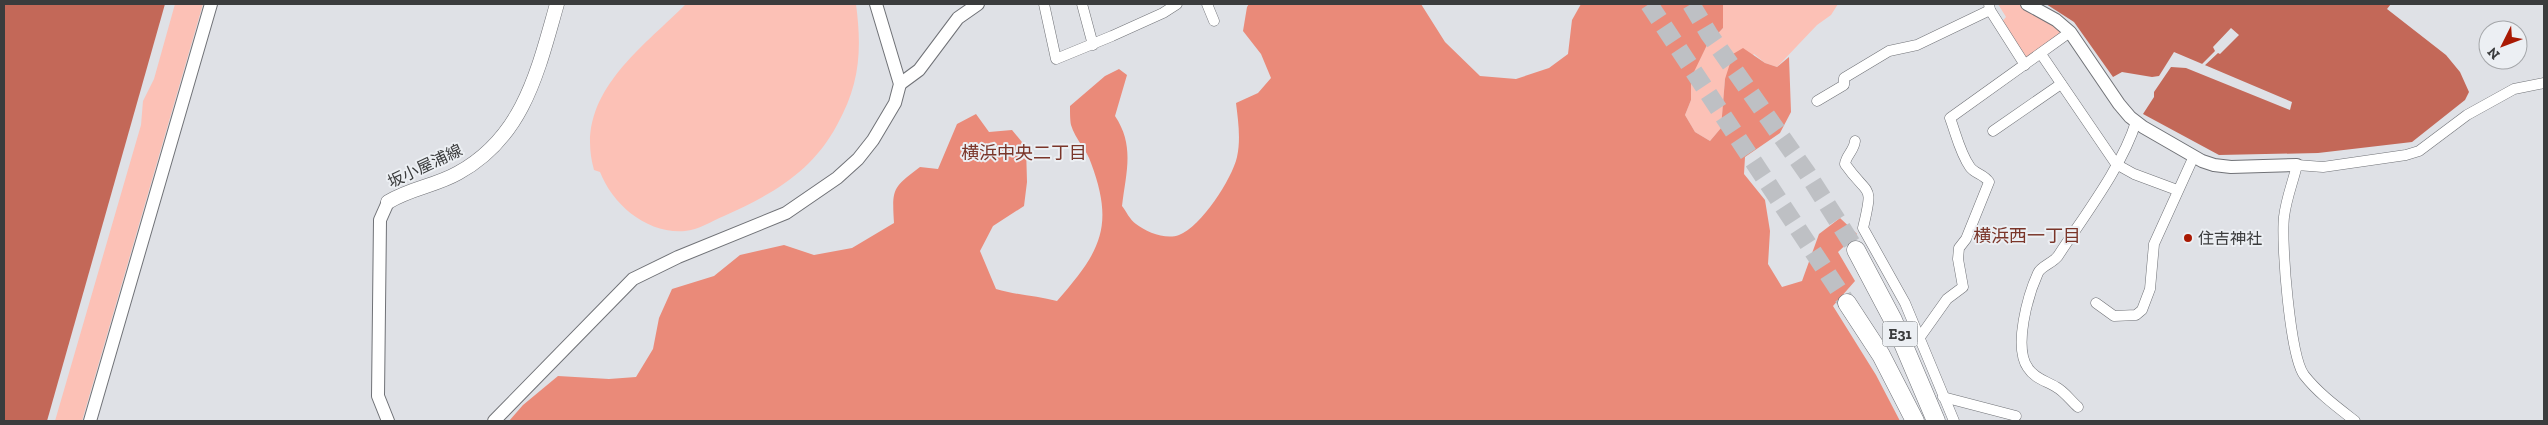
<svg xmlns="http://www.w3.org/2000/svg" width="2548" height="425" font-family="'Zilla Slab','Noto Sans JP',serif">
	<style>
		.green { fill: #fcc1b6 }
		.forest { fill: #ea8a79 }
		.water { fill: #c36858 }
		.pier { fill: #dfe1e6 }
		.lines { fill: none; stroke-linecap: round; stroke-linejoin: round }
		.motorway-tunnel { stroke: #bec0c4; stroke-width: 18; stroke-dasharray: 18 9; stroke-linecap: butt }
		.minor-casing { stroke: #707277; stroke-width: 11 }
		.tertiary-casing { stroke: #707277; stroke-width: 14 }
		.secondary-casing { stroke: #707277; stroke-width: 15 }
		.motorway-casing { stroke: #707277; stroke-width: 19 }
		.minor { stroke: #fff; stroke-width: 10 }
		.tertiary { stroke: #fff; stroke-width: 12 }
		.secondary { stroke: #fff; stroke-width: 14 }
		.motorway { stroke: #fff; stroke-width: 18 }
		.poi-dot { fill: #a91903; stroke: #eceff3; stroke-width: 2 }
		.labels { text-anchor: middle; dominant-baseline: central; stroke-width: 4; stroke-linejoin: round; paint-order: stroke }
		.shield { fill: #eceff3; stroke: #707274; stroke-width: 1 }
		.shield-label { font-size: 15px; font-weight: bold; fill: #3b3c3d }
		.street-label { font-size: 16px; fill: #3b3c3d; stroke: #eceff3 }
		.poi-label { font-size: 16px; fill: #3b3c3d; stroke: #eceff3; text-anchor: start }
		.neighbourhood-label { font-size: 18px; fill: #7a3529; stroke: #eceff3 }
	</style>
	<rect width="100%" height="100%" fill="#dfe1e6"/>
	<g class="green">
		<polygon points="175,4 203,4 82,421 55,421 141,125 143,101 154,79"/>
		<path d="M 686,4 L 856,4 C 862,50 860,84 837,125 C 812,172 771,195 724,216 C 712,221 698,230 685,231 C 647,234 613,205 600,172 L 594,170 C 573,96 640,50 686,4 Z"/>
		<polygon points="1723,4 1838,4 1831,15 1817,25 1777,67 1765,63 1754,54 1725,79 1721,128 1710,141 1695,132 1685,115 1691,100 1690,78 1707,45 1723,28"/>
		<polygon points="1998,4 2022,4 2066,34 2027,62 2001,23 2006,17"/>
	</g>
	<path class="forest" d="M 1249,4 L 1421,4 L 1445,42 L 1480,76 L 1516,79 L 1549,68 L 1568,54 L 1572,20 L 1581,4 L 1723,4 L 1723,28 L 1707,45 L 1691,78 L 1691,100 L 1685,115 L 1695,132 L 1710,141 L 1721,128 L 1725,79 L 1733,54 L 1743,48 L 1765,63 L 1777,67 L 1789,57 L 1791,112 L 1780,133 L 1745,157 L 1744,174 L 1765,200 L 1770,231 L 1768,264 L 1782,287 L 1802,281 L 1819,234 L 1840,218 L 1857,234 L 1838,252 L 1855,281 L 1833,306 L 1876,375 L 1900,421 L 509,421 L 523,405 L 558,376 L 609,379 L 636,377 L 653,349 L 659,318 L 672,289 L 714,276 L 740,255 L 784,245 L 814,255 L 852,248 L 894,223 C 892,189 892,188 920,167 L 938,169 L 957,124 L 976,114 L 989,132 L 1012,130 L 1026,147 L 1027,182 L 1024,206 L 993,226 L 980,251 L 996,289 C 1016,295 1037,296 1057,301 C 1100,252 1115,227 1091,163 C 1087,150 1075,139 1071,125 C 1070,120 1070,112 1070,106 L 1105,76 L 1119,69 L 1127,75 L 1115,116 C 1135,146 1126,172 1122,206 C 1126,211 1130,220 1136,224 C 1146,232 1166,240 1179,235 C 1201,227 1232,179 1237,157 C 1241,139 1238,120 1236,103 L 1258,93 L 1271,78 L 1261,54 L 1243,31 L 1247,7 Z"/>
	<g class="water">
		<polygon points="4,4 165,4 47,421 4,421"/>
		<polygon points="2046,4 2391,4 2387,9 2446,55 2460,72 2469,92 2465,100 2412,142 2318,153 2219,155 2143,114 2154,97 2154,92 2171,67 2186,68 2290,110 2292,102 2174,52 2159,76 2152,77 2122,72 2113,77 2074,22"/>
	</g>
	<polygon class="pier" points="2231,28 2239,35 2220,54 2218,53 2203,67 2201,65 2215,51 2213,47"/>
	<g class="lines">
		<g class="motorway-tunnel">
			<polyline points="1649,4 1847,303"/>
			<polyline points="1691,4 1709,34 1807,173 1856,250"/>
		</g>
		<defs>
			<g id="minor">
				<polyline points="1044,4 1056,59 1112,36 1163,13 1177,4"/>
				<polyline points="1082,4 1093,45"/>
				<polyline points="1207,4 1214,21"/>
				<polyline points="1989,4 1990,10 2025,65"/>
				<polyline points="2041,54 2116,164 2134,174 2177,190"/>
				<polyline points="1817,101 1844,85 1844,78 1889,51 1917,45 1990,10"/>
				<polyline points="1993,131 2061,84"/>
				<path d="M 1855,141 C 1854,151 1846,155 1845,164 C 1869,198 1874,182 1863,228 L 1905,303 L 1954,421"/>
				<polyline points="2096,303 2114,316 2136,315 2142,310 2150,289 2154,244 2194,156"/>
				<path d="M 1920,337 L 1947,299 L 1963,287 L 1958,259 L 1959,248 L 1966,239 L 1989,182 C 1984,174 1975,174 1970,167 C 1960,153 1956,134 1950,118 L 2070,32"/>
				<polyline points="1943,397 2016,416"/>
				<path d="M 2078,407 C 2071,401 2064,391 2056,387 C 2046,381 2034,378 2028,368 C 2013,347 2028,295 2038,273 C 2041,266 2053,263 2058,256 C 2084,216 2122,167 2136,122"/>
				<path d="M 2355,421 C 2337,407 2318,393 2304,375 C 2290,356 2281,243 2284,217 C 2286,199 2293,182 2297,165 L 2323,167 L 2406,155 L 2419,151 L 2467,115 L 2514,89 L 2544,83"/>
			</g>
			<g id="tertiary">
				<polyline points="2027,4 2056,20 2070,32 2119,104 2130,117 2143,127 2202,161 2214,165 2231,167 2297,165"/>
				<polyline points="900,84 919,70 958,18 978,4"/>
				<polyline points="90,421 211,4"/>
				<polyline points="388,421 378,396 380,220 388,202"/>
				<polyline points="494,421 633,279 678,257 786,213 837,178 858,159 873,140 895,103 900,84 876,4"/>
			</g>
			<path id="secondary" d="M 388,202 C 411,188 435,186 458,173 C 524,137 538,70 557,4"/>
			<g id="motorway">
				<polyline points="1856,250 1893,320 1936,421"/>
				<polyline points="1847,303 1881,355 1915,421"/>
			</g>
		</defs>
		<use href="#minor" class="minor-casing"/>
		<use href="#tertiary" class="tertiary-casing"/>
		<use href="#secondary" class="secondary-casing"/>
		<use href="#motorway" class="motorway-casing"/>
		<use href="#minor" class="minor"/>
		<use href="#tertiary" class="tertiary"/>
		<use href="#secondary" class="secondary"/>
		<use href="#motorway" class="motorway"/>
	</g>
	<circle class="poi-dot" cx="2188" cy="238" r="5"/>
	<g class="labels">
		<rect class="shield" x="1882.5" y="321.5" width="35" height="25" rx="4"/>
		<g class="shield-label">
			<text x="1900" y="334">E31</text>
		</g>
		<g class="street-label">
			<text transform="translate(425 166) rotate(-25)">坂小屋浦線</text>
		</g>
		<g class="poi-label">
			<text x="2198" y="238">住吉神社</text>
		</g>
		<g class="neighbourhood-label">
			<text x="1024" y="153">横浜中央二丁目</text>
			<text x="2027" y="236">横浜西一丁目</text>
		</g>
	</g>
	<rect width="2548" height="425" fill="none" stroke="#3b3c3d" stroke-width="10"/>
	<g transform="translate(2503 45) rotate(228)"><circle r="24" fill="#eceff3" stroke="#a5a7aa"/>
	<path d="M0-4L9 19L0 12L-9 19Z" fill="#a91903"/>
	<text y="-8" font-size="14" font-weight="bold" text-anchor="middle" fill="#3b3c3d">N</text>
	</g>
</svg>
